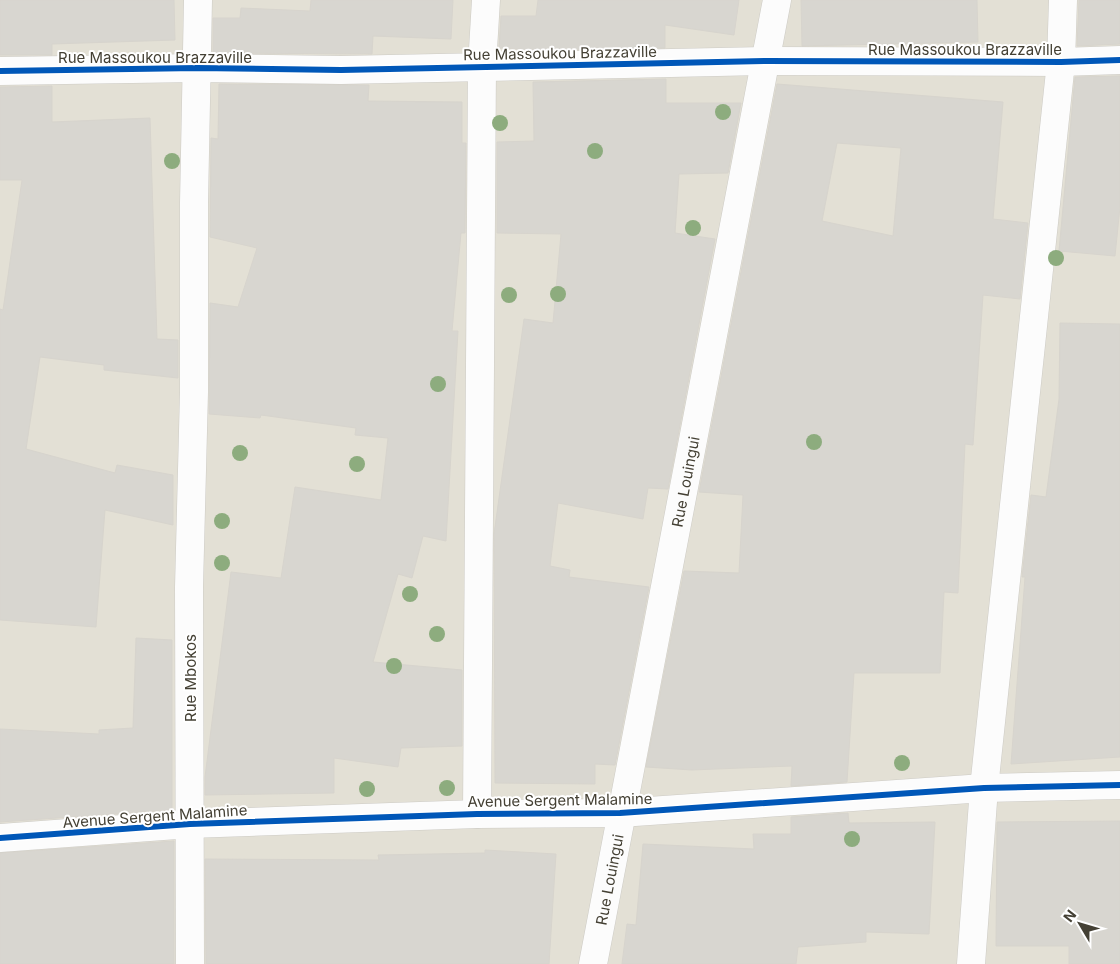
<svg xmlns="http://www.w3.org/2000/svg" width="1120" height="964" font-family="Inter,sans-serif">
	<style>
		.residential { fill: #e3e0d5 }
		.building { fill: #d8d6d0; stroke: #d7d4cd; fill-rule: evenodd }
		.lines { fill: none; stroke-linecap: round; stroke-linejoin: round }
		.minor-casing { stroke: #cdcbc5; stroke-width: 29 }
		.minor { stroke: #fcfcfc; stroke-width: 28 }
		.cycleway-casing { stroke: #fff; stroke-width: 9 }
		.cycleway { stroke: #0057b8; stroke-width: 6 }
		.tree { fill: #8dac7e }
		.labels { text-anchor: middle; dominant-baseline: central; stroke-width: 4; stroke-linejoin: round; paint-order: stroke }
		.street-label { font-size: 15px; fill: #444034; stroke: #fff }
	</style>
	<rect width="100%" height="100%" fill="#eeede8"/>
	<rect class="residential" x="0" y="0" width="1120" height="964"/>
	<g class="building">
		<polygon points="0,0 174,0 175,40 52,44 52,55 0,55"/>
		<polygon points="311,0 453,0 451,39 373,36 372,54 213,53 213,18 240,18 241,8 310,11"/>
		<polygon points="538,0 739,0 734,35 665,25 665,48 532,50 499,48 501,16 536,16"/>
		<polygon points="801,0 977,0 978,42 802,46"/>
		<polygon points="1079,0 1120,0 1120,44 1077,46"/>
		<polygon points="1120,76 1120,207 1115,256 1059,251 1075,77"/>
		<polygon points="666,79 666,103 741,103 728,173 679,174 675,233 715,239 668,489 648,488 643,519 558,503 550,566 570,570 569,577 649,587 615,765 595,764 595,784 495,783 494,534 524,319 553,323 561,234 497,233 497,142 534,141 533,82"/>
		<polygon points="219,84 369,85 368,101 462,102 462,143 466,143 465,233 461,233 452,331 458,331 446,541 423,536 412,578 398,574 373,662 462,670 462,746 401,748 398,767 334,758 334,793 205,795 205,777 231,572 281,578 295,487 381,500 388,438 355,435 356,428 261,415 260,418 209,414 210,303 238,307 257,248 210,237 211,138 218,139"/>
		<path d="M 777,84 L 1003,102 L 993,219 L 1028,223 L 1020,299 L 983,295 L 973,445 L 965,444 L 958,593 L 944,592 L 940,673 L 854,673 L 847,782 L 791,786 L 792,766 L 692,770 L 646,767 L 684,571 L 739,573 L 743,495 L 699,492 ZM 837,143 L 901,148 L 893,236 L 822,221 Z"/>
		<polygon points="52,86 52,122 150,118 157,339 178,340 178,378 104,370 104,365 40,357 26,449 115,473 117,465 173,475 173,525 105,510 96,627 0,620 0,309 3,310 22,180 0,180 0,87"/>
		<polygon points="1060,323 1120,324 1120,757 1011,764 1025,577 1022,577 1031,495 1046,497 1059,399"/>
		<polygon points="136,638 172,640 172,810 0,822 0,729 99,734 99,730 133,728"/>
		<polygon points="848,813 849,823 935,822 929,934 866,932 866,942 798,947 796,964 622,964 627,924 636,925 643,844 754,849 753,834 791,834 791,817"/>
		<polygon points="1120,821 1120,964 1069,964 1069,946 996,946 997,822"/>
		<polygon points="174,841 174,964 0,964 0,853"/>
		<polygon points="485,850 556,854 549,964 206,964 205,859 379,860 378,855 485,853"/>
	</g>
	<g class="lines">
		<defs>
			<g id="minor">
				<polyline points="0,71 197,68 341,70 766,61 1061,62 1120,60"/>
				<polyline points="477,814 482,66 486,0"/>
				<polyline points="0,838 190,824 477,814 620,813 984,788 1120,785"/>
				<polyline points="190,964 189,587 194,392 194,203 198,0"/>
				<path id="s1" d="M 593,964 L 777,0"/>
				<polyline points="971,964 984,788 1061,62 1063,0"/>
			</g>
		</defs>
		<use href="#minor" class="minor-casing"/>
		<use href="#minor" class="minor"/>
		<defs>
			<g id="cycleway">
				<polyline points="0,71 197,68 341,70 766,61 1061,62 1120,60"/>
				<polyline points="0,838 190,824 477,814 620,813 984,788 1120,785"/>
			</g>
		</defs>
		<use href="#cycleway" class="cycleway-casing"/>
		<use href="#cycleway" class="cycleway"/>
	</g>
	<g class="tree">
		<circle cx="723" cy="112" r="8"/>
		<circle cx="500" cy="123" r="8"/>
		<circle cx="595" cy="151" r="8"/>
		<circle cx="172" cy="161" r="8"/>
		<circle cx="693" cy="228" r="8"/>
		<circle cx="1056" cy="258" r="8"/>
		<circle cx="558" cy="294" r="8"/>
		<circle cx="509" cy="295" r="8"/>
		<circle cx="438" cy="384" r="8"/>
		<circle cx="814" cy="442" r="8"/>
		<circle cx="240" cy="453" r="8"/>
		<circle cx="357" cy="464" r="8"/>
		<circle cx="222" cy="521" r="8"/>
		<circle cx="222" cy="563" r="8"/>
		<circle cx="410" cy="594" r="8"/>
		<circle cx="437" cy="634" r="8"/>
		<circle cx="394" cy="666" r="8"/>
		<circle cx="902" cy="763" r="8"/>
		<circle cx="447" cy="788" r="8"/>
		<circle cx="367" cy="789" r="8"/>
		<circle cx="852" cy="839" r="8"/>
	</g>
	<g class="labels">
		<g class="street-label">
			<text x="965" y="49">Rue Massoukou Brazzaville</text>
			<text transform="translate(560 53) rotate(-1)">Rue Massoukou Brazzaville</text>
			<text x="155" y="57">Rue Massoukou Brazzaville</text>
			<text stroke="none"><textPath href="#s1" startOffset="491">Rue Louingui</textPath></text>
			<text transform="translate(190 678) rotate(-90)">Rue Mbokos</text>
			<text transform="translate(560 800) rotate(-1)">Avenue Sergent Malamine</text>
			<text transform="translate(155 816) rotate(-4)">Avenue Sergent Malamine</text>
			<text stroke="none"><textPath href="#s1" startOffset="86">Rue Louingui</textPath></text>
		</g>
	</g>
	<g transform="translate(1080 924) rotate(308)" stroke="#ffffff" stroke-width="4" paint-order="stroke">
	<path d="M0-4L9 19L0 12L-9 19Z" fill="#444034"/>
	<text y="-8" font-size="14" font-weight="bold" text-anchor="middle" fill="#444034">N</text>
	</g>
</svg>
